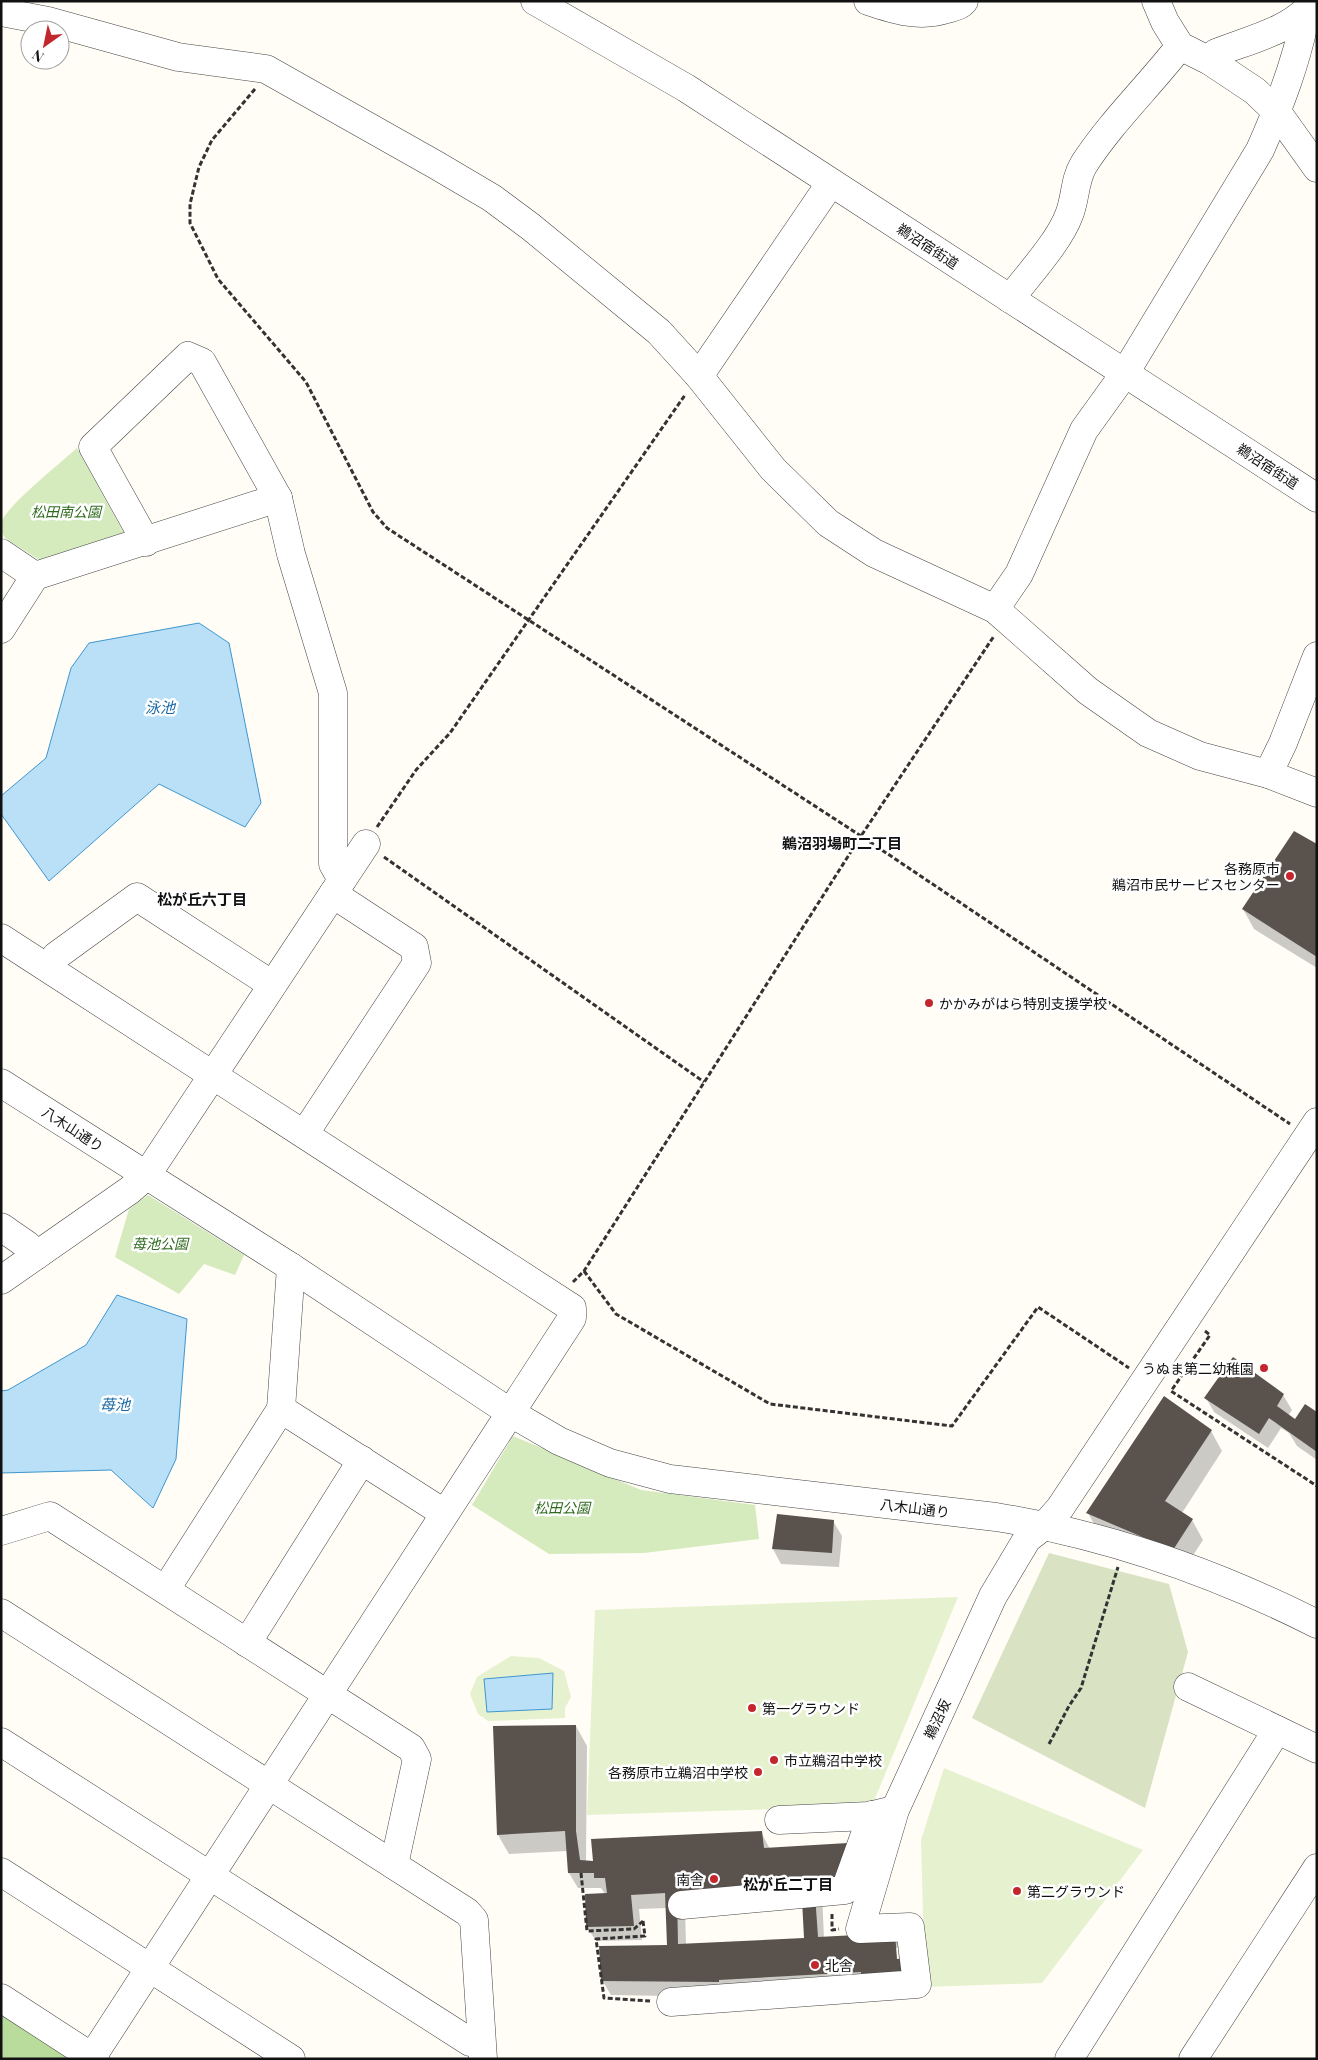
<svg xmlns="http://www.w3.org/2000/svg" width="1318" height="2060" font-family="'Playfair Display','Noto Sans JP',serif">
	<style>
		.green { fill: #d5ebbd }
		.forest { fill: #b9dc9c }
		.cemetery { fill: #d9e3c4 }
		.pitch { fill: #e6f2cf }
		.water { fill: #b9e0f7; stroke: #3f96cf }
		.shadow { fill: #0003; fill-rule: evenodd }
		.building { fill: #5a524d; fill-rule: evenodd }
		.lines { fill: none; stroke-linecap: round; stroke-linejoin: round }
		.minor-casing { stroke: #444; stroke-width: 29 }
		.path { stroke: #333; stroke-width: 3; stroke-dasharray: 5 2.5; stroke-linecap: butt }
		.minor { stroke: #fff; stroke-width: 28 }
		.poi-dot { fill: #c4262e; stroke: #fff; stroke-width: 2 }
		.labels { text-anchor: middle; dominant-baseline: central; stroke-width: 5; stroke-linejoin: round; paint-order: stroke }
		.street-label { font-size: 14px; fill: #111; stroke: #fff }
		.park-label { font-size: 14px; font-style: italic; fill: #2f6b1f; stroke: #fff }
		.poi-label { font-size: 14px; fill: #111; stroke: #fff; text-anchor: start }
		.water-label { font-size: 15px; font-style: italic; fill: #1768a6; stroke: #fff }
		.neighbourhood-label { font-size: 15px; font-weight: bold; fill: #111; stroke: #fff }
	</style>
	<rect width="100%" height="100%" fill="#fffdf5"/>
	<g class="green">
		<path d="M 77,448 L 125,535 L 41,561 L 5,538 C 2,534 0,529 1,523 C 5,507 62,462 77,448 Z"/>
		<polygon points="148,1195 244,1255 235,1275 204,1264 179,1294 115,1257 129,1209"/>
		<polygon points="513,1436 641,1490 755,1505 759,1539 644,1553 549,1554 472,1505"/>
	</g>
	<polygon class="forest" points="1,2010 76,2059 1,2059"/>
	<polygon class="cemetery" points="1049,1553 1169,1584 1188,1652 1145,1808 972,1718"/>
	<g class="pitch">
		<polygon points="958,1597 872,1806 587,1815 595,1610"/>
		<polygon points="511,1656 539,1658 564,1671 571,1697 565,1708 565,1718 488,1721 478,1714 470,1694 477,1677"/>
		<polygon points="944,1768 1143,1850 1042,1983 925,1987 921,1840"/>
	</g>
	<g class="water">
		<polygon points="199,623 229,643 261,803 245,827 159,784 49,881 1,814 1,796 46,758 71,668 89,643"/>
		<polygon points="117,1295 187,1319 176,1459 153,1508 111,1470 1,1473 1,1391 8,1390 86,1345"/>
		<polygon points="553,1673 552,1709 487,1712 484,1679"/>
	</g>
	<g class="shadow">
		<polygon points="1317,845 1317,968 1254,929 1243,909"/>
		<polygon points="1283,1395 1292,1410 1288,1416 1296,1421 1317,1414 1317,1460 1297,1446 1289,1433 1281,1428 1268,1448 1214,1412 1206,1398"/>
		<polygon points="1211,1431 1222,1451 1182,1513 1192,1520 1203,1540 1184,1569 1099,1533 1088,1513"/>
		<polygon points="833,1521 842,1536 839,1567 781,1564 773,1549"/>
		<path d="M 576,1726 L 587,1746 L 586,1862 L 594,1863 L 761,1832 L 770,1849 L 822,1894 L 824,1938 L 894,1935 L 903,1949 L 893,2000 L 872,2001 L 863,1987 L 727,1997 L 611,1995 L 602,1980 L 669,1946 L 667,1908 L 639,1909 L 642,1940 L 596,1941 L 587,1927 L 605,1894 L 601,1888 L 578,1888 L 569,1873 L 567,1851 L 509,1854 L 498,1835 ZM 803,1896 L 806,1940 L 686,1945 L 685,1908 ZM 895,1948 L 898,1948 L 899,1965 L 897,1965 Z"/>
	</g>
	<g class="building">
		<polygon points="1294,831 1317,844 1317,957 1242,909"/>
		<polygon points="1233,1357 1284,1394 1277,1406 1295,1419 1305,1404 1317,1412 1317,1452 1269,1418 1259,1434 1204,1398"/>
		<polygon points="1164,1396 1212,1430 1165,1501 1193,1519 1173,1550 1086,1513"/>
		<polygon points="777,1514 834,1520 832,1553 772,1549"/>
		<path d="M 576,1725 L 576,1831 L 580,1860 L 593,1861 L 591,1839 L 762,1831 L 764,1848 L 848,1843 L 849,1876 L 814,1880 L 818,1937 L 895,1933 L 897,1959 L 909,1958 L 913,1980 L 862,1987 L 861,1972 L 719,1980 L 719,1982 L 601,1981 L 599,1946 L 667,1945 L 665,1893 L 631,1895 L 634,1926 L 586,1927 L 585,1894 L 607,1893 L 605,1878 L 594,1878 L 594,1873 L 568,1873 L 565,1831 L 497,1835 L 493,1726 ZM 801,1881 L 804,1938 L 678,1944 L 677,1893 Z"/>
	</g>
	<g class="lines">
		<defs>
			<g id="minor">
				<polyline points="535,1 686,88 1317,498"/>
				<path d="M 868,1 C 895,10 919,18 947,9 C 954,7 960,6 964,1"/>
				<polyline points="1156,1 1165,22 1180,46 1210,61 1255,91 1277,112 1317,168"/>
				<polyline points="1,12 48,21 178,57 266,69 436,165 492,198 531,227 659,332 699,376 773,469 828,523 874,553 995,609 1088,691 1148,733 1200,756 1268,774 1317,793"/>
				<path d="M 1210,61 L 1216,53 C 1248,40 1291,31 1313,3"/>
				<path d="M 1010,299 C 1028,275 1059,242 1069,215 C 1076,198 1074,180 1084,164 C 1112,121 1149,86 1180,46"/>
				<polyline points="699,376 830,184"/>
				<polyline points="146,542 93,447 188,356 202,362 278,498 291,554 333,693 333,864 342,880"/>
				<polyline points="1,553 35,576"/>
				<path d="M 995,609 L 1019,574 L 1084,430 L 1125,373 L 1260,150 C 1280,105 1297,61 1306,13"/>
				<polyline points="1,629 35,576 278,498"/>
				<polyline points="1268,774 1283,743 1317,656"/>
				<polyline points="1,938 572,1308 572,1318 92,2057"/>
				<polyline points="48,968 56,956 137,897 271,984"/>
				<path d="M 1,1083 L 291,1267 L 511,1413 L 559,1441 L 610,1463 L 670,1479 L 996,1517 C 1107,1535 1216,1573 1317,1624"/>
				<polyline points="305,1133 417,963 414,947 333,894"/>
				<polyline points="1,1227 27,1245 37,1255"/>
				<polyline points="1,1280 130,1190 146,1176 366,844"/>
				<polyline points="281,1409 291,1267"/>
				<polyline points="1,1531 50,1516 411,1748 417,1759 394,1865"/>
				<polyline points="166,1589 281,1409 444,1513"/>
				<polyline points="1,1613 467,1912 474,1920 483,2059"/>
				<polyline points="247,1643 362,1460"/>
				<polyline points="1188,1687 1317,1749"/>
				<polyline points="1,1742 470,2042 481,2040"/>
				<polyline points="779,1820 869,1816 889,1811"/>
				<polyline points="1,1872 291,2059"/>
				<polyline points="682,1905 845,1890 872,1815"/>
				<polyline points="1,1998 95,2059"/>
				<polyline points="671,2002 917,1984 910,1927 860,1929 895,1810 993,1596 1027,1539 1045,1525 1060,1508 1317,1122"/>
				<polyline points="1069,2059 1277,1730"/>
				<polyline points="1193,2059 1317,1868"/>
			</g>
		</defs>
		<use href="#minor" class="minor-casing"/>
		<g class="path">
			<polyline points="255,89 212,140 199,167 190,204 190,223 218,279 306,382 373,512 387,528 861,836 1290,1124"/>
			<polyline points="377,827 416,770 450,733 685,395"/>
			<polyline points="384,857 704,1082"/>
			<polyline points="584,1271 616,1314 770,1404 952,1426 1038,1307 1129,1368"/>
			<polyline points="573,1282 584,1271 861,836 994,636"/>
			<polyline points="1205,1331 1210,1335 1171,1391 1317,1486"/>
			<polyline points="1049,1744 1069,1706 1081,1688 1118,1567"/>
			<polyline points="581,1873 587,1931 634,1929 643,1921"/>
			<polyline points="832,1914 832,1930 839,1929"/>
			<polyline points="643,1921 645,1936 596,1939 604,1998 650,2001"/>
		</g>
		<use href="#minor" class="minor"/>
	</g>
	<g class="poi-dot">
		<circle cx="1290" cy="876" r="5"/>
		<circle cx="929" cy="1003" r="5"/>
		<circle cx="1264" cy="1368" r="5"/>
		<circle cx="752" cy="1708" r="5"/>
		<circle cx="774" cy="1760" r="5"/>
		<circle cx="758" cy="1772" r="5"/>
		<circle cx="714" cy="1879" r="5"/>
		<circle cx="1017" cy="1891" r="5"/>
		<circle cx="815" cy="1965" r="5"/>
	</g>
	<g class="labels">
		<g class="street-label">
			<text transform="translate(928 246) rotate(33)">鵜沼宿街道</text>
			<text transform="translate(1268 466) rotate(33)">鵜沼宿街道</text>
			<text transform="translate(73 1129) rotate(33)">八木山通り</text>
			<text transform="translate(915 1508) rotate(7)">八木山通り</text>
			<text transform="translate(937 1719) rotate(-65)">鵜沼坂</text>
		</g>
		<g class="park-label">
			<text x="66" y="511">松田南公園</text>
			<text x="160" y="1243">苺池公園</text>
			<text x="562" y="1507">松田公園</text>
		</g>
		<g class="poi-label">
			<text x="1280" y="868" text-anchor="end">各務原市<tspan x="1280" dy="16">鵜沼市民サービスセンター</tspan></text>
			<text x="939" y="1003">かかみがはら特別支援学校</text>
			<text x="1254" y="1368" text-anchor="end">うぬま第二幼稚園</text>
			<text x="762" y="1708">第一グラウンド</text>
			<text x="784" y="1760">市立鵜沼中学校</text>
			<text x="748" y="1772" text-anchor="end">各務原市立鵜沼中学校</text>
			<text x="704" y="1879" text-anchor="end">南舎</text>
			<text x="1027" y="1891">第二グラウンド</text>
			<text x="825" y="1965">北舎</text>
		</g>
		<g class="water-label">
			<text x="160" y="707">泳池</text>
			<text x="115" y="1404">苺池</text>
		</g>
		<g class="neighbourhood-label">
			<text x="842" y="843">鵜沼羽場町二丁目</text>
			<text x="202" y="899">松が丘六丁目</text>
			<text x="788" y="1884">松が丘二丁目</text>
		</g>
	</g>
	<rect width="1318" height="2060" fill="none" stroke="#111111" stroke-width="5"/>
	<g transform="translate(45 45) rotate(213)"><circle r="24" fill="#ffffff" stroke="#a0a0a0"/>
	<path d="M0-4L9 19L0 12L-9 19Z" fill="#c4262e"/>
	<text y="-8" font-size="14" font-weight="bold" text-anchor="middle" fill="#111111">N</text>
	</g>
</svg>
